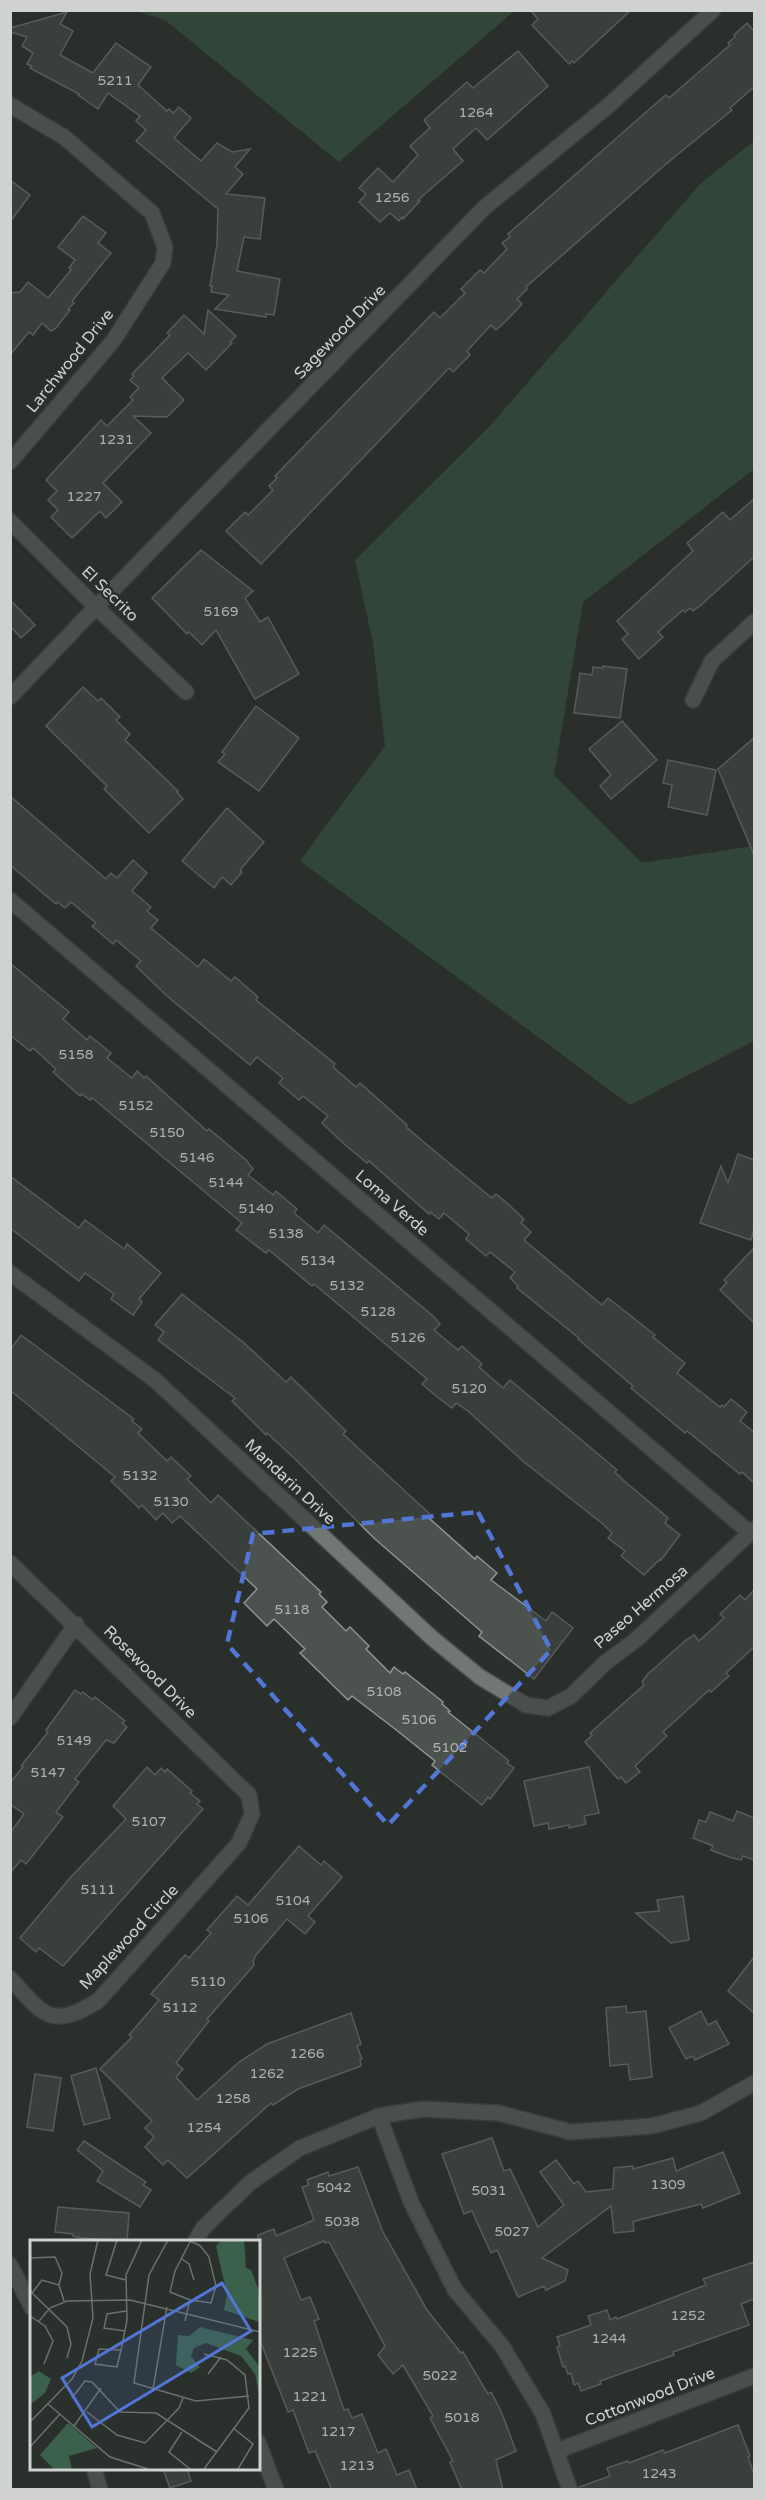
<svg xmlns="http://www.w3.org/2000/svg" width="765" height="2500" font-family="'Varela Round',sans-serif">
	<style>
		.green { fill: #3b604b }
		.building { fill: #4c524e; stroke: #8d9490; stroke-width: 1.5 }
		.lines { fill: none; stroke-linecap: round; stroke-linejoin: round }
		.street-casing { stroke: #484c49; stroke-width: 18 }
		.secondary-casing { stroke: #484c49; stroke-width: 18 }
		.street { stroke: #717773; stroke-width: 15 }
		.secondary { stroke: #717773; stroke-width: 15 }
		.marked { fill: none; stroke: #5276d6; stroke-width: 4.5; stroke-dasharray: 12 8; stroke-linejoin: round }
		.labels { text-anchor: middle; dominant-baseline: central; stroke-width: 5; stroke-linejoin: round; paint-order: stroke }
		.number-label { font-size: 14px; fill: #aeb2b0 }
		.street-label { font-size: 16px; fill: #cfd2d0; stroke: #2a302c }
		.inset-road { fill: none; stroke: #6c716e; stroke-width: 1.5 }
		.view { fill: #5276d6; fill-opacity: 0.15; stroke: #5276d6; stroke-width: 3 }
		.inset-edge { fill: none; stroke: #cfd2d0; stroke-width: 3 }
	</style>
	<rect width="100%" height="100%" fill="#2a302c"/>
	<g class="green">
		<polygon points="136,11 514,10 514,11 339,162 165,20"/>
		<polygon points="754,141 754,469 583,602 554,775 642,863 754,846 754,1041 630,1105 300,861 385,746 373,643 355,560 489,427 701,183"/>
	</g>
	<g class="building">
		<polygon points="530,10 631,10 574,63 572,61 569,64 532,25 538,19"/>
		<polygon points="67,12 60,24 73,31 60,55 93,73 116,43 151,67 138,85 167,111 169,109 173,113 179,107 191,118 174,138 201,161 217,143 232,152 250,149 235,167 243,174 226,194 265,198 260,239 244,237 237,271 280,279 274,315 266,314 266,317 215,309 229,295 211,292 212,286 210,286 217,244 218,209 136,141 146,130 136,121 140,116 108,93 98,109 78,95 79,94 30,68 32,66 27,64 33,53 22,46 27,37 10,32 10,28"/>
		<polygon points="747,23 754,31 754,87 730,108 732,110 666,164 526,287 527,289 517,299 522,304 507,320 496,330 491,325 467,351 470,355 453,372 449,368 261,564 226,531 245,512 248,515 273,490 269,486 277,478 275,476 434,312 440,318 465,293 461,289 480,270 484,273 507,249 502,243 510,237 508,234 645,113 666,95 669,98 730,45 728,43 735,37 734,35"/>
		<polygon points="518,51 548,86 487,140 476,128 453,149 463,161 418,200 420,201 403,219 402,217 399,221 390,213 380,222 359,202 366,194 359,188 378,168 393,182 418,155 410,146 430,128 424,120 467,82 473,88"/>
		<polygon points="10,180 30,195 10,222"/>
		<polygon points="83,216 106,233 98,243 111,253 72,301 74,303 68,309 70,310 56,328 51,331 42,323 33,335 29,332 10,355 10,293 20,292 28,282 48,298 71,270 69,268 75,260 58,247"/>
		<polygon points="208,310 236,336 230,342 232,343 206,370 188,353 162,378 184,400 167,417 133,416 151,433 103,483 122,502 106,518 100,511 72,538 51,517 58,510 48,500 57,491 46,480 101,420 107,426 133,400 130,397 139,388 130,380 134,376 132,374 170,335 167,333 184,315 204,334"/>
		<polygon points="754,499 754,557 701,605 693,611 690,608 685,612 683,610 658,632 663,637 639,659 622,639 628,634 617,621 693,551 687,543 723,512 730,520"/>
		<polygon points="201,550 253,591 245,598 260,622 268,617 299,674 255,699 216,630 202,645 189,632 187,634 152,598"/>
		<polygon points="10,600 35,625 21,638 10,626"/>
		<polygon points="603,666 627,669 620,718 574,713 580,673 592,675 593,667 603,668"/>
		<polygon points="83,687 98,701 101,698 120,717 116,720 130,734 125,740 178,791 177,792 183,799 149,833 104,789 107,786 46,726"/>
		<polygon points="256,706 299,738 259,791 218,762 225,754 222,752"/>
		<polygon points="622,721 657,760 611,799 600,786 611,775 589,749"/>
		<polygon points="754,738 754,855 718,769"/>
		<polygon points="668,760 716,770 707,815 668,807 672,785 663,783"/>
		<polygon points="10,796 106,879 111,873 117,878 133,860 147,873 132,891 151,907 147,911 158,920 151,928 198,967 204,959 231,981 235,977 258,997 256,1000 335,1064 333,1067 356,1087 360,1083 407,1125 406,1127 444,1159 492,1198 496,1194 508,1204 524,1219 521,1223 531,1232 524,1240 602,1305 608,1298 655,1335 653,1337 685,1363 677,1373 720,1407 722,1405 724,1407 731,1399 747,1412 740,1421 754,1432 754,1483 742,1472 740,1474 687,1431 685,1433 631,1388 633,1386 578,1339 579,1338 517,1288 518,1286 510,1278 515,1272 490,1252 486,1256 466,1239 469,1234 444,1213 439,1219 430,1212 429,1214 369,1161 367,1163 343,1143 322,1123 328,1116 303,1096 299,1100 279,1083 283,1078 257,1057 250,1065 167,996 136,966 141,961 116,940 113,944 92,926 96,923 71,902 65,908 58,902 56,904 10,865"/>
		<polygon points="227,808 264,842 240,870 242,872 231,885 222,877 214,888 182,861"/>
		<polygon points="10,963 69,1012 63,1019 87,1040 90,1036 111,1053 107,1058 132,1078 137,1071 144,1078 146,1076 207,1131 209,1129 246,1160 253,1169 248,1175 273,1195 276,1191 297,1209 294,1213 318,1233 324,1225 433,1316 440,1324 434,1330 458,1350 462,1346 482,1364 479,1367 503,1388 510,1380 617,1470 615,1472 623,1480 668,1518 665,1523 680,1535 661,1560 660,1559 644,1575 621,1556 625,1551 608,1538 612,1533 603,1524 524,1462 468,1411 456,1403 452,1408 436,1396 422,1384 427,1379 314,1284 312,1286 269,1250 266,1253 250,1241 236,1230 242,1223 96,1101 92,1098 90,1100 82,1094 80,1096 53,1072 56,1069 33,1048 30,1051 10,1035"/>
		<polygon points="738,1154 754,1160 754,1229 751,1240 700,1223 721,1166 728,1183"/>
		<polygon points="10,1176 79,1228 85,1220 124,1249 127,1244 161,1273 139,1299 142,1302 133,1315 111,1299 114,1294 85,1273 79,1281 10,1228"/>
		<polygon points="754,1248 754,1323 720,1290 727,1282 724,1280"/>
		<polygon points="182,1294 244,1343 286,1382 291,1377 346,1431 343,1434 432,1516 430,1519 475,1559 477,1556 497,1573 491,1580 546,1621 552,1612 573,1628 534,1679 479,1636 482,1632 375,1539 293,1457 267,1433 266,1435 232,1401 235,1398 158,1340 164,1332 155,1325"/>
		<polygon points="21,1335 134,1419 132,1421 142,1429 138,1433 167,1461 171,1457 191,1476 187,1479 211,1503 218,1495 321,1592 319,1594 327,1602 322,1607 346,1631 350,1627 369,1646 366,1649 390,1673 394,1667 403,1674 405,1672 443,1702 442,1704 450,1711 448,1712 509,1761 507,1763 514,1768 490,1799 488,1797 482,1805 432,1765 435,1761 395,1729 352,1696 348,1700 300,1653 305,1649 274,1619 267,1626 244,1603 257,1589 180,1516 172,1523 163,1513 156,1520 142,1505 139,1508 111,1481 115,1477 10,1390 10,1350"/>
		<polygon points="754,1590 754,1647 726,1673 729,1676 711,1692 709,1690 663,1732 667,1736 635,1766 640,1772 626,1783 621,1777 618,1779 585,1742 592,1735 590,1733 644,1685 642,1682 648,1674 686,1640 694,1635 699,1641 724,1618 720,1614 740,1595 745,1600"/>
		<polygon points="75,1690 81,1694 83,1692 93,1700 95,1697 125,1721 122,1723 127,1727 114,1743 106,1740 75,1779 79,1782 56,1812 63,1817 26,1864 21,1860 10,1873 10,1833 24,1814 10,1804 10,1783 23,1767 21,1766 48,1732 46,1730"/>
		<polygon points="147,1767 155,1775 161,1768 165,1772 167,1769 192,1791 190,1793 200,1801 197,1804 203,1809 63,1966 39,1948 36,1952 20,1938 70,1878 126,1819 113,1806"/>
		<polygon points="589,1767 599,1813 584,1816 586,1824 569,1828 569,1825 549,1829 548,1823 534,1826 524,1781"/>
		<polygon points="737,1811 754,1818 754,1860 743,1856 741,1860 732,1858 711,1850 713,1846 693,1838 699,1820 706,1822 710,1812 733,1821"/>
		<polygon points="299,1846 321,1865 324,1861 342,1877 308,1916 315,1922 305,1934 287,1919 256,1955 253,1961 254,1965 207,2019 209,2021 176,2063 183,2069 176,2077 197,2100 239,2062 267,2044 351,2013 361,2044 357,2046 362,2059 360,2060 361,2066 298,2089 273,2105 271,2103 187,2178 168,2160 163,2165 145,2147 154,2137 145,2128 152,2121 100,2069 132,2037 129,2035 159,2000 151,1994 185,1955 189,1958 211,1933 207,1930 237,1896 248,1905"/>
		<polygon points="683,1896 689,1940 671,1943 636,1913 659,1911 657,1900"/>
		<polygon points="754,1957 754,2013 728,1991"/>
		<polygon points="626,2006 627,2013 646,2011 652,2077 630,2080 628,2064 610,2066 606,2008"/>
		<polygon points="701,2011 708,2025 716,2021 729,2044 695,2060 693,2056 686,2059 669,2028"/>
		<polygon points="96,2068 110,2118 84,2125 71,2076"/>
		<polygon points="35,2074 61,2078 53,2131 27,2127"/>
		<polygon points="492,2138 504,2171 510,2169 538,2227 564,2205 540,2172 556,2160 574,2184 578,2181 586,2192 613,2189 614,2168 633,2166 633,2169 673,2158 676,2171 723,2152 740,2193 703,2208 701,2204 639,2220 633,2222 634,2231 614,2233 611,2206 542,2258 568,2270 565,2281 546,2290 544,2286 518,2297 497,2250 491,2253 472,2211 464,2214 442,2154"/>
		<polygon points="84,2141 146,2182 143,2185 151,2190 140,2207 97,2181 103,2171 77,2150"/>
		<polygon points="358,2167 383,2232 427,2310 461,2353 463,2352 488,2394 491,2392 501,2411 516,2451 496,2460 503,2490 462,2490 450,2462 453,2461 430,2418 433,2416 403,2365 393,2374 378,2355 385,2346 329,2242 325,2243 324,2241 284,2258 301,2300 310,2297 319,2319 314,2321 344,2410 348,2409 352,2418 362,2414 378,2453 386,2449 397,2475 409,2470 417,2490 332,2490 315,2451 309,2453 293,2410 288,2412 258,2335 258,2235 274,2229 276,2236 314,2220 302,2187 309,2185 307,2180 328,2172 329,2176"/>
		<polygon points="58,2207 129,2213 127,2241 82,2238 73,2236 73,2234 55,2232"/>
		<polygon points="754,2262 754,2299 741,2304 749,2325 673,2352 674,2355 600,2381 601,2384 581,2391 578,2383 574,2385 571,2373 568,2374 565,2366 563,2367 557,2347 560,2346 557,2337 591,2325 588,2316 607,2310 610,2320 616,2317 617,2319 703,2286 706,2285 703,2279"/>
		<polygon points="738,2425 750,2456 748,2457 754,2474 754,2490 579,2490 579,2487 610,2476 607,2468 628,2461 629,2463 663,2450 665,2453"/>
		<polygon points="163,2469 187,2469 191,2481 170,2488"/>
	</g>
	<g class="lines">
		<defs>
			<g id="street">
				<polyline points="10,105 64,137 152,213 165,247 163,263 113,341 10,462"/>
				<polyline points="10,521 96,607 186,692"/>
				<polyline points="96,607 484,208 608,106 713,10"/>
				<polyline points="693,700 712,661 754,622"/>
				<polyline points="10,900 750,1533"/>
				<polyline points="10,1273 155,1380 432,1638 480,1677 526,1705 548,1708 571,1696 605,1663 637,1639 754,1529"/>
				<path d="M 10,1563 L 249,1795 L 252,1814 L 239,1843 L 98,2001 C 51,2030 43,2015 10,1978"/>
				<polyline points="10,1718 76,1624"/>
				<polyline points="379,2116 411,2202 455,2290 502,2346 543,2414 570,2490"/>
				<polyline points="195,2242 203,2228 251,2182 300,2148 379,2116 423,2109 498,2113 571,2132 652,2126 701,2113 754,2083"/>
				<polyline points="258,2442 276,2490"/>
				<polyline points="557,2451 754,2376"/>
			</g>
			<g id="secondary">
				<polyline points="10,697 96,607"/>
				<polyline points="10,2265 32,2308"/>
				<polyline points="94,2468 100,2490"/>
			</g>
		</defs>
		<use href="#street" class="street-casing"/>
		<use href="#secondary" class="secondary-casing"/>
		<use href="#street" class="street"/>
		<use href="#secondary" class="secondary"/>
	</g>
	<path d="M0 0H765V2500H0ZM 478,1512 L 551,1650 L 388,1825 L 227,1644 L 253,1534 Z" fill="#2a302c" fill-opacity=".55" fill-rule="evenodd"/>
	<path class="marked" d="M 478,1512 L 551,1650 L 388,1825 L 227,1644 L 253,1534 Z"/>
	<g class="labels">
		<g class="number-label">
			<text x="115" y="80">5211</text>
			<text x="476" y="112">1264</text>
			<text x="392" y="197">1256</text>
			<text x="116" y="439">1231</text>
			<text x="84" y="496">1227</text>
			<text x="221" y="611">5169</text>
			<text x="76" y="1054">5158</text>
			<text x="136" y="1105">5152</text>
			<text x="167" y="1132">5150</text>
			<text x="197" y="1157">5146</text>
			<text x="226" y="1182">5144</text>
			<text x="256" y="1208">5140</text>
			<text x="286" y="1233">5138</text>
			<text x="318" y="1260">5134</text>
			<text x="347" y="1285">5132</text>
			<text x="378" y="1311">5128</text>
			<text x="408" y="1337">5126</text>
			<text x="469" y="1388">5120</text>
			<text x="140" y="1475">5132</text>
			<text x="171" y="1501">5130</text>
			<text x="292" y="1609">5118</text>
			<text x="384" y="1691">5108</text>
			<text x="419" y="1719">5106</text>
			<text x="74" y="1740">5149</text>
			<text x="450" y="1747">5102</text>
			<text x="48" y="1772">5147</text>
			<text x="149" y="1821">5107</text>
			<text x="98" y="1889">5111</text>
			<text x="293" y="1900">5104</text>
			<text x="251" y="1918">5106</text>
			<text x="208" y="1981">5110</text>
			<text x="180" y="2007">5112</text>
			<text x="307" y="2053">1266</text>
			<text x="267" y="2073">1262</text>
			<text x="233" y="2098">1258</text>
			<text x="204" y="2127">1254</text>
			<text x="668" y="2184">1309</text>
			<text x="334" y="2187">5042</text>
			<text x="489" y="2190">5031</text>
			<text x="342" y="2221">5038</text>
			<text x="512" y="2231">5027</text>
			<text x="688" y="2315">1252</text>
			<text x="609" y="2338">1244</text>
			<text x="300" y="2352">1225</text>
			<text x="440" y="2375">5022</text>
			<text x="310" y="2396">1221</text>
			<text x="462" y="2417">5018</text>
			<text x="338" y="2431">1217</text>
			<text x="357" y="2465">1213</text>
			<text x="659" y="2473">1243</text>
		</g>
		<g class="street-label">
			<text transform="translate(340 332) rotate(-46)">Sagewood Drive</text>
			<text transform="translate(70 361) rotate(-51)">Larchwood Drive</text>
			<text transform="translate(110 594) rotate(44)">El Secrito</text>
			<text transform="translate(392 1203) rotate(41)">Loma Verde</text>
			<text transform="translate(290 1482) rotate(43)">Mandarin Drive</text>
			<text transform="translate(641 1607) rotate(-41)">Paseo Hermosa</text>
			<text transform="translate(150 1672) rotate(45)">Rosewood Drive</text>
			<text transform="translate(129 1937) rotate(-47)">Maplewood Circle</text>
			<text transform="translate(650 2397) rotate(-21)">Cottonwood Drive</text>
		</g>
	</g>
	<g transform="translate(30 2240)">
		<rect width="230" height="230" fill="#2a302c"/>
		<path d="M 191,0 L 214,0 L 216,28 L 221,30 L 229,51 L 229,82 L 194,70 L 197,54 L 186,6 ZM 170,87 L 223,100 L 216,109 L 229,126 L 229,154 L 225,134 L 211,116 L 176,103 L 164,108 L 161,116 L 170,127 L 161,133 L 146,125 L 148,95 L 159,96 ZM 9,131 L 21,139 L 15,153 L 0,165 L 0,137 ZM 38,183 L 67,208 L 39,216 L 42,229 L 24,229 L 10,215 Z" fill="#3b604b"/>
		<path class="inset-road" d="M 87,0 L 76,35 L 96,40M 138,0 L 119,35 L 104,143 L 166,161 L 219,156M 157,0 L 169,5 L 172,8 L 179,17 L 186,46 L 181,63 L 160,60 L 140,52 L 145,31 L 160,2M 0,18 L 25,17 L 32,33 L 29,45M 152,19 L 159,24 L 164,40M 0,51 L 37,87 L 41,104 L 37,118M 2,53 L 12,40 L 29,45 L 34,61M 0,76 L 15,86 L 23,101 L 14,124M 9,81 L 20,68 L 37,61 L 100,60 L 230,92M 155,81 L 160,60M 95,91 L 74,88 L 77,74 L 96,71M 91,110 L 69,109 L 65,124 L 87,127 L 91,110 L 92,106 L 97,80 L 96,35 L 112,0M 178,134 L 191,117M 123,149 L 137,67M 42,158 L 55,141 L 62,142 L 90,172 L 126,173 L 187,212M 18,164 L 80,217 L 118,229M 57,172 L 87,195 L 115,203 L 149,168 L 153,158M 0,182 L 42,139 L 52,121 L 63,78 L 60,34 L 68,0M 44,186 L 71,148M 203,188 L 223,204 L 208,229M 152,192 L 139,212 L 160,229M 0,207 L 30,174M 174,229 L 219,168 L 215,135 L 197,120 L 174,114"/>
		<path class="view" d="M 192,43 L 221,91 L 62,187 L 32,138 Z"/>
		<rect width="230" height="230" class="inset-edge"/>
	</g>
	<rect width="765" height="2500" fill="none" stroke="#cfd2d0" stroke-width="24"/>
</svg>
